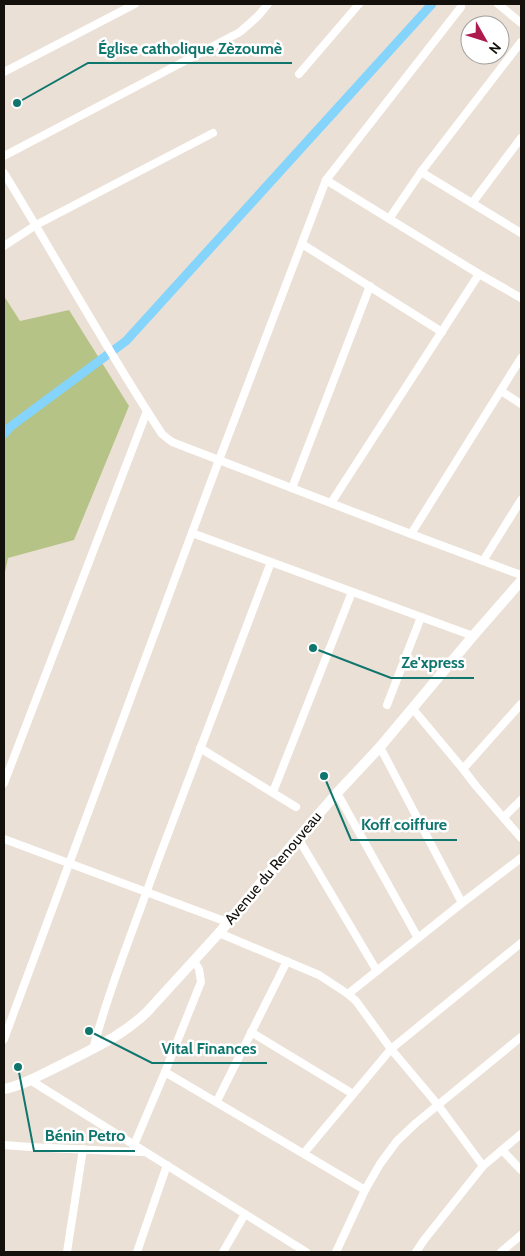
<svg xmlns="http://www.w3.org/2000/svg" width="525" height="1256" font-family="Cabin,sans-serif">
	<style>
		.green { fill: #b6c387 }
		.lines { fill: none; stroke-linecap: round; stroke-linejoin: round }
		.canal { stroke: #84d4fc; stroke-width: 9 }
		.minor { stroke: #fff; stroke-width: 8 }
		.major { stroke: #fff; stroke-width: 10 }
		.labels { text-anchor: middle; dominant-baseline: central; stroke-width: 5; stroke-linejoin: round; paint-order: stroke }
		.street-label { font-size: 15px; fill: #14100c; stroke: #fff }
		.leader { fill: none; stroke: #0f766e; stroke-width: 2 }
		.callout-dot { fill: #0f766e; stroke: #fff; stroke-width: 2 }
		.callout-label { font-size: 16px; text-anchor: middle; font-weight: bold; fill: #0f766e; stroke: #fff; stroke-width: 5; stroke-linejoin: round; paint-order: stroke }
	</style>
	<rect width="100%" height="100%" fill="#ebe0d5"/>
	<polygon class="green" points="4,296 20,321 69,310 129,406 74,540 8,558 4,577"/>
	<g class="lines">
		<polyline class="canal" points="4,434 10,427 126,341 432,4"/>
		<g class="minor">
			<polyline points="498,4 521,23"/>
			<polyline points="4,72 135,4"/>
			<polyline points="299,74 359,4"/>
			<polyline points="4,156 240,32 258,16 268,4"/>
			<polyline points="421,172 521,233"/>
			<path d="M 4,173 C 57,259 106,349 162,434 L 172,442 L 411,534 L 521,575"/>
			<polyline points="326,180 479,274 521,298"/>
			<polyline points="473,202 521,138"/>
			<polyline points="389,219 421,172 521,42"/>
			<polyline points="302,244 442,332"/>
			<polyline points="4,246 36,225 213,133"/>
			<polyline points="501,391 521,404"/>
			<polyline points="292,488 370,286"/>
			<polyline points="331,503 479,274"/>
			<polyline points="192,533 473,636"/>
			<polyline points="411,534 521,358"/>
			<polyline points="483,561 521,500"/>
			<polyline points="387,705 421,617"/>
			<polyline points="413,709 463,769 476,786 521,838"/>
			<polyline points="380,747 462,903"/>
			<polyline points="200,748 296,807"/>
			<polyline points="463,769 521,704"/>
			<polyline points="4,783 147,411"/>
			<polyline points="273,792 352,592"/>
			<polyline points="337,793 418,938"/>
			<polyline points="504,817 521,800"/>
			<polyline points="298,838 377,971"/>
			<polyline points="4,839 227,922"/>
			<polyline points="219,933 319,975 348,994 356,1001 391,1049 438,1105 483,1166"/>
			<polyline points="348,994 462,903 521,858"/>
			<polyline points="251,1032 353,1094"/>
			<polyline points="4,1039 219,460 326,180 461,7"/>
			<path d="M 93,1049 C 110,986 135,925 157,863 C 195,763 233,662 271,562"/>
			<polyline points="165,1072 365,1190"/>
			<polyline points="30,1080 306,1252"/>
			<polyline points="217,1101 287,961"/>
			<path d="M 4,1145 C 51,1149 97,1150 144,1152"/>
			<polyline points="134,1145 165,1072 201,982 199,969 194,961"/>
			<polyline points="502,1150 521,1170"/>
			<polyline points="304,1153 391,1049 521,943"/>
			<polyline points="67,1252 83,1149"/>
			<polyline points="137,1252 167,1165"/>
			<polyline points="223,1252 245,1214"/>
			<polyline points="336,1252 365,1190 380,1164 397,1141 416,1123 521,1037"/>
			<polyline points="416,1252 424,1240 483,1166 521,1134"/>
			<polyline points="501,1252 521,1235"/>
		</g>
		<path class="major" d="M 4,1089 C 24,1085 42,1074 61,1065 C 92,1049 121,1037 147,1012 L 219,933 L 298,838 L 337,793 L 380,747 L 473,636 L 521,581"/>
	</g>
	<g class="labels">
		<g class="street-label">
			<text transform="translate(273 868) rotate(-50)">Avenue du Renouveau</text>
		</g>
	</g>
	<path class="leader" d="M17 103L88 63H292M313 648L391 678H474M324 776L351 840H457M89 1031L152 1063H267M18 1067L34 1151H135"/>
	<g class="callout-dot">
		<circle cx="17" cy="103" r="5"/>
		<circle cx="313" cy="648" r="5"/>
		<circle cx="324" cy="776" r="5"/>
		<circle cx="89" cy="1031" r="5"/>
		<circle cx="18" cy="1067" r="5"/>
	</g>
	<g class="callout-label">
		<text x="190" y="54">Église catholique Zèzoumè</text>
		<text x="433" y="668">Ze'xpress</text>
		<text x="404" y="830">Koff coiffure</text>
		<text x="209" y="1054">Vital Finances</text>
		<text x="85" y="1141">Bénin Petro</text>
	</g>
	<rect width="525" height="1256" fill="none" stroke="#14100c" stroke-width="10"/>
	<g transform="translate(485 40) rotate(129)"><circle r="24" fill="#ffffff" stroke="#a19f9e"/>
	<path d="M0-4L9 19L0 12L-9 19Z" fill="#ad1b4e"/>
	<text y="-8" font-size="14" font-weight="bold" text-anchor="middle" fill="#14100c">N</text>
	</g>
</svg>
